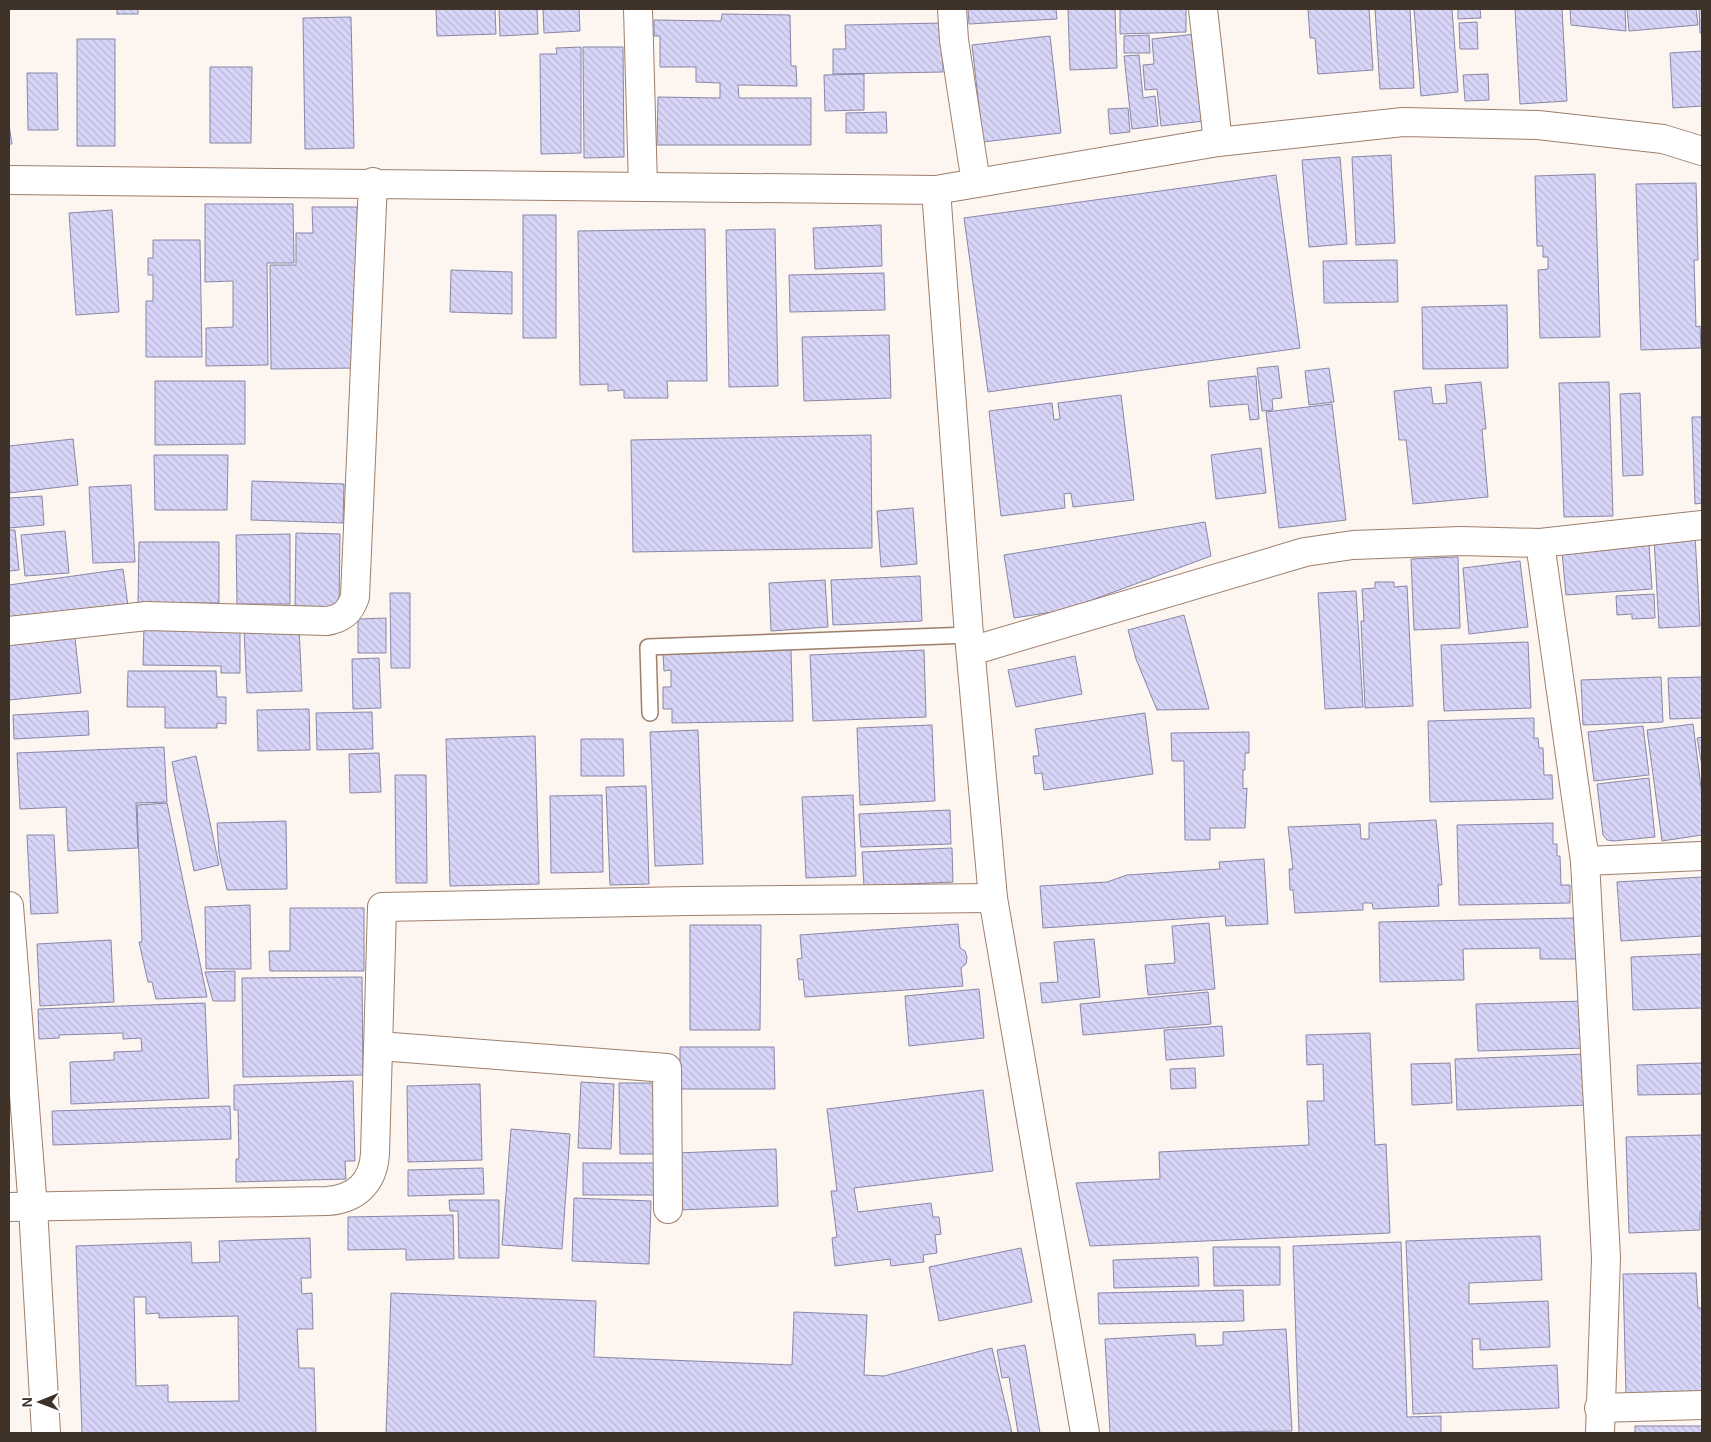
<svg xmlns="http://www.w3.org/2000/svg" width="1711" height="1442" font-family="Arial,sans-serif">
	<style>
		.building { fill: url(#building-back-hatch); stroke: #8a87a7; fill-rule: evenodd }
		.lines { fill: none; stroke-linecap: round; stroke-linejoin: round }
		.service-casing { stroke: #9e7f6b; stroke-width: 18 }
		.minor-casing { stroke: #9e7f6b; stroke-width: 30 }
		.tertiary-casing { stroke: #9e7f6b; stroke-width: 30 }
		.service { stroke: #fff; stroke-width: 15 }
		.minor { stroke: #fff; stroke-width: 28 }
		.tertiary { stroke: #fff; stroke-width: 28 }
	</style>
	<defs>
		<pattern id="building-back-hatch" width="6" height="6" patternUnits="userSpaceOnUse" patternTransform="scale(1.25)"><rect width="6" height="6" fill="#d7d5f8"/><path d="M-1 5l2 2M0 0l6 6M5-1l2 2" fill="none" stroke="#bab7d5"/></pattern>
	</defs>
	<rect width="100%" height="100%" fill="#fcf5f0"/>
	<g class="building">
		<rect x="117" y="9" width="21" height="5"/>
		<polygon points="436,9 495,9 496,34 437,36"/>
		<polygon points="499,9 537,9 538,34 500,36"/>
		<polygon points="543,9 579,9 580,31 544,33"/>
		<polygon points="968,9 1056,9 1057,19 969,24"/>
		<polygon points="1068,9 1115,9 1117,68 1070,70"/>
		<polygon points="1120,9 1186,9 1186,32 1120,34"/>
		<polygon points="1308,9 1369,9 1373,70 1318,74 1315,38 1310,38"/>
		<polygon points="1375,9 1410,9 1414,88 1380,89"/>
		<polygon points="1414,9 1452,9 1458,92 1421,96"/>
		<polygon points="1458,9 1480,9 1481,18 1458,19"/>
		<polygon points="1515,9 1562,9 1567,101 1520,104"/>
		<polygon points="1566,9 1625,9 1626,31 1571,25 1570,9"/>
		<polygon points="1627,9 1696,9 1698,25 1629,31"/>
		<polygon points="1699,9 1702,9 1702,33 1700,33"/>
		<polygon points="722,14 790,15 791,66 796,66 797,86 738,85 739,98 811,98 811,145 657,145 658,97 720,98 720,83 696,82 696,67 660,67 660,36 654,36 654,20 721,21"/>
		<polygon points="351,17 354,148 305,149 303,18"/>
		<polygon points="1477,22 1478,49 1460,49 1459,23"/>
		<polygon points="942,23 943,72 833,74 833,49 846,49 845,25"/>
		<polygon points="1195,34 1204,121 1161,126 1157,89 1145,90 1143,65 1154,64 1152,39"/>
		<polygon points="1149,35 1150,53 1124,53 1124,36"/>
		<polygon points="1050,36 1061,133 983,142 972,45"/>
		<rect x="77" y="39" width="38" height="107"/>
		<polygon points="581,47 581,153 541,154 540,54 557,54 556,48"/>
		<polygon points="583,47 623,47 624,157 584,158"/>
		<polygon points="1702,51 1702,106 1673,108 1670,53"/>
		<polygon points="1139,55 1143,98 1155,96 1158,126 1132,129 1124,56"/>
		<polygon points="210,67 252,67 251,143 210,143"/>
		<polygon points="27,73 57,73 58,130 28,130"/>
		<polygon points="864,74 864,110 825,111 824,75"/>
		<polygon points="1488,74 1489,100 1465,101 1463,75"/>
		<polygon points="1128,108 1130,132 1110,134 1108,109"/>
		<polygon points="886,112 887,133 846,133 846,113"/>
		<polygon points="9,125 12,144 9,144"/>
		<polygon points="1391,155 1395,243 1356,245 1352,157"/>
		<polygon points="1340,157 1347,244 1309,247 1302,160"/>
		<polygon points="1595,174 1600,337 1540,338 1538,270 1548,269 1548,257 1543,257 1543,246 1537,246 1535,176"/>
		<polygon points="1276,175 1300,348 988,392 964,218"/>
		<polygon points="1696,183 1698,260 1694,260 1696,327 1700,326 1701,348 1641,350 1636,184"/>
		<polygon points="205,204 293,204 294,263 267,263 268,365 206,366 206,328 233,327 233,281 205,282"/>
		<polygon points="312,207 357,207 358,368 271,369 270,265 296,265 296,233 313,233"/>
		<polygon points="112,210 119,312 76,315 69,213"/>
		<rect x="523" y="215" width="33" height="123"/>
		<polygon points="881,225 882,266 815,269 813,228"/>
		<polygon points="705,229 707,381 667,381 668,398 624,398 624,390 608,391 608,384 580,385 578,231"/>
		<polygon points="775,229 778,386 729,387 726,230"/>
		<polygon points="153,240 200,240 202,357 146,357 146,301 153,301 153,275 148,275 148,258 153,258"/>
		<polygon points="1397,260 1398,302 1324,303 1323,261"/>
		<polygon points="451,270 512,272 512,314 450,312"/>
		<polygon points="884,273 885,310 790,312 789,275"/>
		<polygon points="1507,305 1508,368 1423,369 1422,307"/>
		<polygon points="889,335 891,398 804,401 802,337"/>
		<polygon points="1278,366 1282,398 1272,399 1273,410 1262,411 1257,368"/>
		<polygon points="1329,368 1334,402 1309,405 1305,371"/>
		<polygon points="1256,376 1259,419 1250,420 1248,404 1210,407 1208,381"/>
		<polygon points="155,381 245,381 245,444 155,445"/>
		<polygon points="1481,382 1486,429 1482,429 1488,497 1413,504 1406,440 1399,440 1394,391 1431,387 1433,404 1447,403 1445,385"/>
		<polygon points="1609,382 1613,516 1564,517 1559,383"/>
		<polygon points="1640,393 1643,475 1623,476 1620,394"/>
		<polygon points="1121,395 1134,500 1073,507 1071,493 1064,494 1065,508 1001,516 989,411 1052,403 1054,420 1060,419 1058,403"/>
		<polygon points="1332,404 1346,520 1279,528 1266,412"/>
		<polygon points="1692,417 1702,417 1702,503 1695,504"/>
		<polygon points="871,435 872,548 633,552 631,440"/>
		<polygon points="73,439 78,485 9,493 9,446"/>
		<polygon points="1261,448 1266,493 1216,499 1211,455"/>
		<polygon points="154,455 228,455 227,510 155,510"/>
		<polygon points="252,481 344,484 343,523 251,520"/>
		<polygon points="131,485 135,562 93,563 89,487"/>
		<polygon points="42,496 44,525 9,528 9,498"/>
		<polygon points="913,508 917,564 881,567 877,511"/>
		<polygon points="1205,522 1211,556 1065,610 1014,618 1004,555"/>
		<polygon points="9,530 15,530 19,570 9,571"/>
		<polygon points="65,531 69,573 25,576 21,535"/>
		<polygon points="296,533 340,534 339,607 295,606"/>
		<polygon points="290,534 290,604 237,604 236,535"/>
		<polygon points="1695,535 1700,626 1659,628 1654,538"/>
		<polygon points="139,542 219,542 219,603 138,603"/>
		<polygon points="1649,545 1652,589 1566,595 1562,552"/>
		<polygon points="1458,557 1460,628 1414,630 1411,559"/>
		<polygon points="1520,561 1528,627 1469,634 1463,568"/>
		<polygon points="123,569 128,606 9,623 9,585"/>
		<polygon points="920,576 922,621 833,625 831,580"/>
		<polygon points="825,580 828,627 771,631 769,583"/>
		<polygon points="1375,582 1394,582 1394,587 1407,586 1413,706 1365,708 1361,621 1364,621 1362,589 1375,588"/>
		<polygon points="1356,591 1363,707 1325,709 1318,593"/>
		<polygon points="390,593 410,593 410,668 391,668"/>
		<polygon points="1654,594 1655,618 1632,619 1632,614 1617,615 1616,596"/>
		<polygon points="1184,615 1209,709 1157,710 1136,659 1128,630"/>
		<polygon points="386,618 386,653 358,653 358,619"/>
		<polygon points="144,625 240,626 240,673 221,673 221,666 143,665"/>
		<polygon points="299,628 302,691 247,693 244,630"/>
		<polygon points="75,638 81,693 9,700 9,645"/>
		<polygon points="1528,642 1531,708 1444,711 1441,645"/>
		<polygon points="791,650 793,721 672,723 672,709 663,709 663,687 671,687 671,670 664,671 663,653"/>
		<polygon points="924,650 926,717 813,721 810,655"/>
		<polygon points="1075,656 1082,694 1016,707 1008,670"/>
		<polygon points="379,658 381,708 353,709 352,659"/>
		<polygon points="128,671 216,671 217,697 226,697 226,724 217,723 217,728 165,728 165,707 127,707"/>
		<polygon points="1661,677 1663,722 1583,725 1581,680"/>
		<polygon points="1702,677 1702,718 1670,719 1668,678"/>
		<polygon points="309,709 310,750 258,751 257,710"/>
		<polygon points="88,711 89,735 14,739 13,715"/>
		<polygon points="372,712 373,749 317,750 316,713"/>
		<polygon points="1145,713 1153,774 1044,790 1042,773 1035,774 1033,756 1039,756 1035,729"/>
		<polygon points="1534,718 1534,738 1538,738 1539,748 1543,748 1544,775 1552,775 1553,799 1430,802 1428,721"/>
		<polygon points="1693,724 1702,795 1702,835 1662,841 1647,730"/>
		<polygon points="932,725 935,801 860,805 857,728"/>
		<polygon points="1643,726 1649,775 1594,781 1588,732"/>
		<polygon points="698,730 703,864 655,866 650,732"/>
		<polygon points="1249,732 1249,753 1245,753 1245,770 1243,770 1243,789 1247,788 1245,828 1210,828 1210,840 1185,840 1184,761 1172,761 1171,733"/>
		<polygon points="535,736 539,884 450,886 446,739"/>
		<polygon points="1702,737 1702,766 1697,738"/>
		<polygon points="581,739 623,739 624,776 581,776"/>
		<polygon points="164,747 167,802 136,803 138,848 68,851 66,807 20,809 17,753"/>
		<polygon points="379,753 381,792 350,793 349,754"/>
		<polygon points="196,756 219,865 194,871 172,762"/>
		<polygon points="395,775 426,775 427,883 396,883"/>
		<polygon points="1649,778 1655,837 1614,841 1607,840 1603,835 1597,784"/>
		<polygon points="646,786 649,884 610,885 606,787"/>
		<polygon points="602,795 603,872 551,873 550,796"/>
		<polygon points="853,795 856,876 806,878 802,797"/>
		<polygon points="167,803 207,997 156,999 152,982 148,982 139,942 142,942 137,805"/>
		<polygon points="950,810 951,844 861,847 859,814"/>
		<polygon points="1436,820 1442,885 1438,885 1439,906 1373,909 1372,903 1363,903 1363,910 1295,913 1293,890 1290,890 1289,869 1293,869 1288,827 1360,824 1361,839 1369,839 1369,823"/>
		<polygon points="286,821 287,889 227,890 219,854 217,823"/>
		<polygon points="1553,823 1553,844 1557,844 1557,856 1560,856 1561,885 1570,885 1570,903 1459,905 1457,825"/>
		<polygon points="27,835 54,835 58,913 31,914"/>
		<polygon points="952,848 953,882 864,886 862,852"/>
		<polygon points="1264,859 1268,924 1226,926 1225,916 1043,928 1040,886 1107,882 1127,875 1220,869 1219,862"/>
		<polygon points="1702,877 1702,936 1621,941 1617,882"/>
		<polygon points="250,905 251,969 206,969 205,907"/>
		<polygon points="290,908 364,908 364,971 270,971 269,951 290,951"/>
		<polygon points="1575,918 1576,959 1540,959 1540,948 1463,949 1464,980 1380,982 1379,922"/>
		<polygon points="1209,923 1215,989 1148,995 1145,965 1175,963 1172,926"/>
		<polygon points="958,924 960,948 965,951 967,957 966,964 961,968 963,986 805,997 803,979 799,980 797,959 802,958 800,935"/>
		<polygon points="690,925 761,925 760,1030 690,1030"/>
		<polygon points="1094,939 1100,997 1042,1003 1040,983 1058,982 1054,942"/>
		<polygon points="111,940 114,1002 40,1006 37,944"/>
		<polygon points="1702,954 1702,1008 1633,1010 1631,957"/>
		<polygon points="235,971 235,1001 213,1001 205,972"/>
		<polygon points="362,977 363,1075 243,1077 242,978"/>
		<polygon points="979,989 984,1038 909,1046 905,996"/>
		<polygon points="1208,992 1211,1024 1083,1035 1080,1004"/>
		<polygon points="1586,1001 1588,1048 1478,1051 1476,1004"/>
		<polygon points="205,1003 209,1098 71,1104 70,1062 114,1060 114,1052 142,1051 141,1038 123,1039 123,1033 59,1035 59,1038 39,1039 38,1009"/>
		<polygon points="1222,1026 1224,1056 1166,1060 1164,1030"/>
		<polygon points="1370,1033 1375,1145 1386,1144 1390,1233 1090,1246 1076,1183 1160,1179 1159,1152 1309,1145 1307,1101 1324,1101 1323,1064 1307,1065 1306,1035"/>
		<polygon points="680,1047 774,1047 775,1089 680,1089"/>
		<polygon points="1586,1054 1588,1105 1457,1110 1455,1059"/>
		<polygon points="1450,1063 1452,1103 1412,1105 1411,1064"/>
		<polygon points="1702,1063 1702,1094 1638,1095 1637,1065"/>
		<polygon points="1195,1068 1196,1088 1171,1089 1170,1069"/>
		<polygon points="353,1081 355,1161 345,1161 346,1179 236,1182 236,1159 239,1159 238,1110 234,1110 234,1085"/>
		<polygon points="581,1082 614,1084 611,1149 578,1148"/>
		<polygon points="619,1083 655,1083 656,1154 620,1154"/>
		<polygon points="480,1084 482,1160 408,1162 407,1086"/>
		<polygon points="983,1090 993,1171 854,1188 858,1212 931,1203 933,1217 939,1217 941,1234 935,1235 937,1253 923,1255 924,1262 891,1266 890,1259 835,1266 832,1238 837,1237 831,1191 837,1191 827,1109"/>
		<polygon points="230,1106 231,1139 53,1145 52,1111"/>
		<polygon points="511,1129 570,1134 562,1249 502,1245"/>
		<polygon points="1702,1135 1702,1212 1700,1212 1700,1230 1629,1233 1626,1137"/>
		<polygon points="776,1149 778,1206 679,1210 677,1153"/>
		<rect x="583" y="1163" width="76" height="32"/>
		<polygon points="483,1168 484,1194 408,1196 408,1170"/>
		<polygon points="574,1198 651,1201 649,1264 572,1261"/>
		<polygon points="449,1200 499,1200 499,1258 459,1258 458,1211 450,1211"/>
		<polygon points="453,1215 454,1259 406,1260 406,1249 348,1250 348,1217"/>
		<polygon points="1540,1236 1542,1280 1469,1283 1469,1304 1548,1301 1550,1347 1480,1350 1480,1339 1472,1339 1473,1369 1557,1365 1559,1408 1413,1414 1406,1241"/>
		<path d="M 310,1238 L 311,1278 L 301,1278 L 302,1294 L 312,1293 L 313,1329 L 297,1329 L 299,1368 L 314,1368 L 316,1433 L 82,1433 L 76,1246 L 191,1242 L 192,1263 L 220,1262 L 219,1241 ZM 134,1297 L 146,1297 L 146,1314 L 159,1313 L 159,1318 L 238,1316 L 239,1401 L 168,1402 L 168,1385 L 136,1386 Z"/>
		<polygon points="1401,1242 1407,1417 1441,1416 1441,1433 1299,1433 1293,1246"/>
		<polygon points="1213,1247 1280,1247 1280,1285 1214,1286"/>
		<polygon points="1021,1248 1032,1302 939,1321 929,1267"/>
		<polygon points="1198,1257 1199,1286 1114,1288 1113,1260"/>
		<polygon points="1696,1273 1698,1308 1702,1308 1702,1393 1626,1395 1623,1274"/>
		<polygon points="1243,1290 1244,1321 1099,1324 1098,1293"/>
		<polygon points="391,1293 596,1301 594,1357 792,1365 794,1312 867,1315 864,1375 884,1376 992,1348 1012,1433 386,1433"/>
		<polygon points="1286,1329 1292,1431 1110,1433 1105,1339 1195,1334 1196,1346 1223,1345 1223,1332"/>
		<polygon points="1025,1345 1040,1433 1018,1433 1009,1377 1002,1378 997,1350"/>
		<rect x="1635" y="1426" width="67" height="7"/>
	</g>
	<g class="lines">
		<defs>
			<polyline id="service" points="650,713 648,647 969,635"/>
			<g id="minor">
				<polyline points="638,9 643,187"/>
				<polyline points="952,9 954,40 976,183"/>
				<polyline points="1203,9 1218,142"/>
				<polyline points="1540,543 1585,861 1606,1258 1600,1433"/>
				<path d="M 9,631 L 147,616 L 326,621 C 342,619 350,612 355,597 L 373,182"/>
				<polyline points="971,651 1305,552 1353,545 1461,541 1540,543 1702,525"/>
				<polyline points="1585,861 1702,856"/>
				<polyline points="379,1046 667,1068 668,1209"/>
				<path d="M 9,1207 L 327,1201 C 356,1199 373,1183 375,1154 L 382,907 L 688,901 L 993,898"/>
				<polyline points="1599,1408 1702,1405"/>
			</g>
			<g id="tertiary">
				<polyline points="9,180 936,190 1218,142 1403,122 1538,125 1663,139 1702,151"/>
				<polyline points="936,190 969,635 993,898 1085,1433"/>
				<polyline points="9,906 33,1208 46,1433"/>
			</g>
		</defs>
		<use href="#service" class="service-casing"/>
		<use href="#minor" class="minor-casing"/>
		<use href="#tertiary" class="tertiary-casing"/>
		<use href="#service" class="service"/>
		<use href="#minor" class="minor"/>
		<use href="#tertiary" class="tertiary"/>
	</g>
	<rect width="1711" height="1442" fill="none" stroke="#3f3229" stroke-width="20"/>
	<g transform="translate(40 1402) rotate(269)" stroke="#ffffff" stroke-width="4" paint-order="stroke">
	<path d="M0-4L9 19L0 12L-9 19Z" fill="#3f3229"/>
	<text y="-8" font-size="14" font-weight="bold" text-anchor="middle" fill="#3f3229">N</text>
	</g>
</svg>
